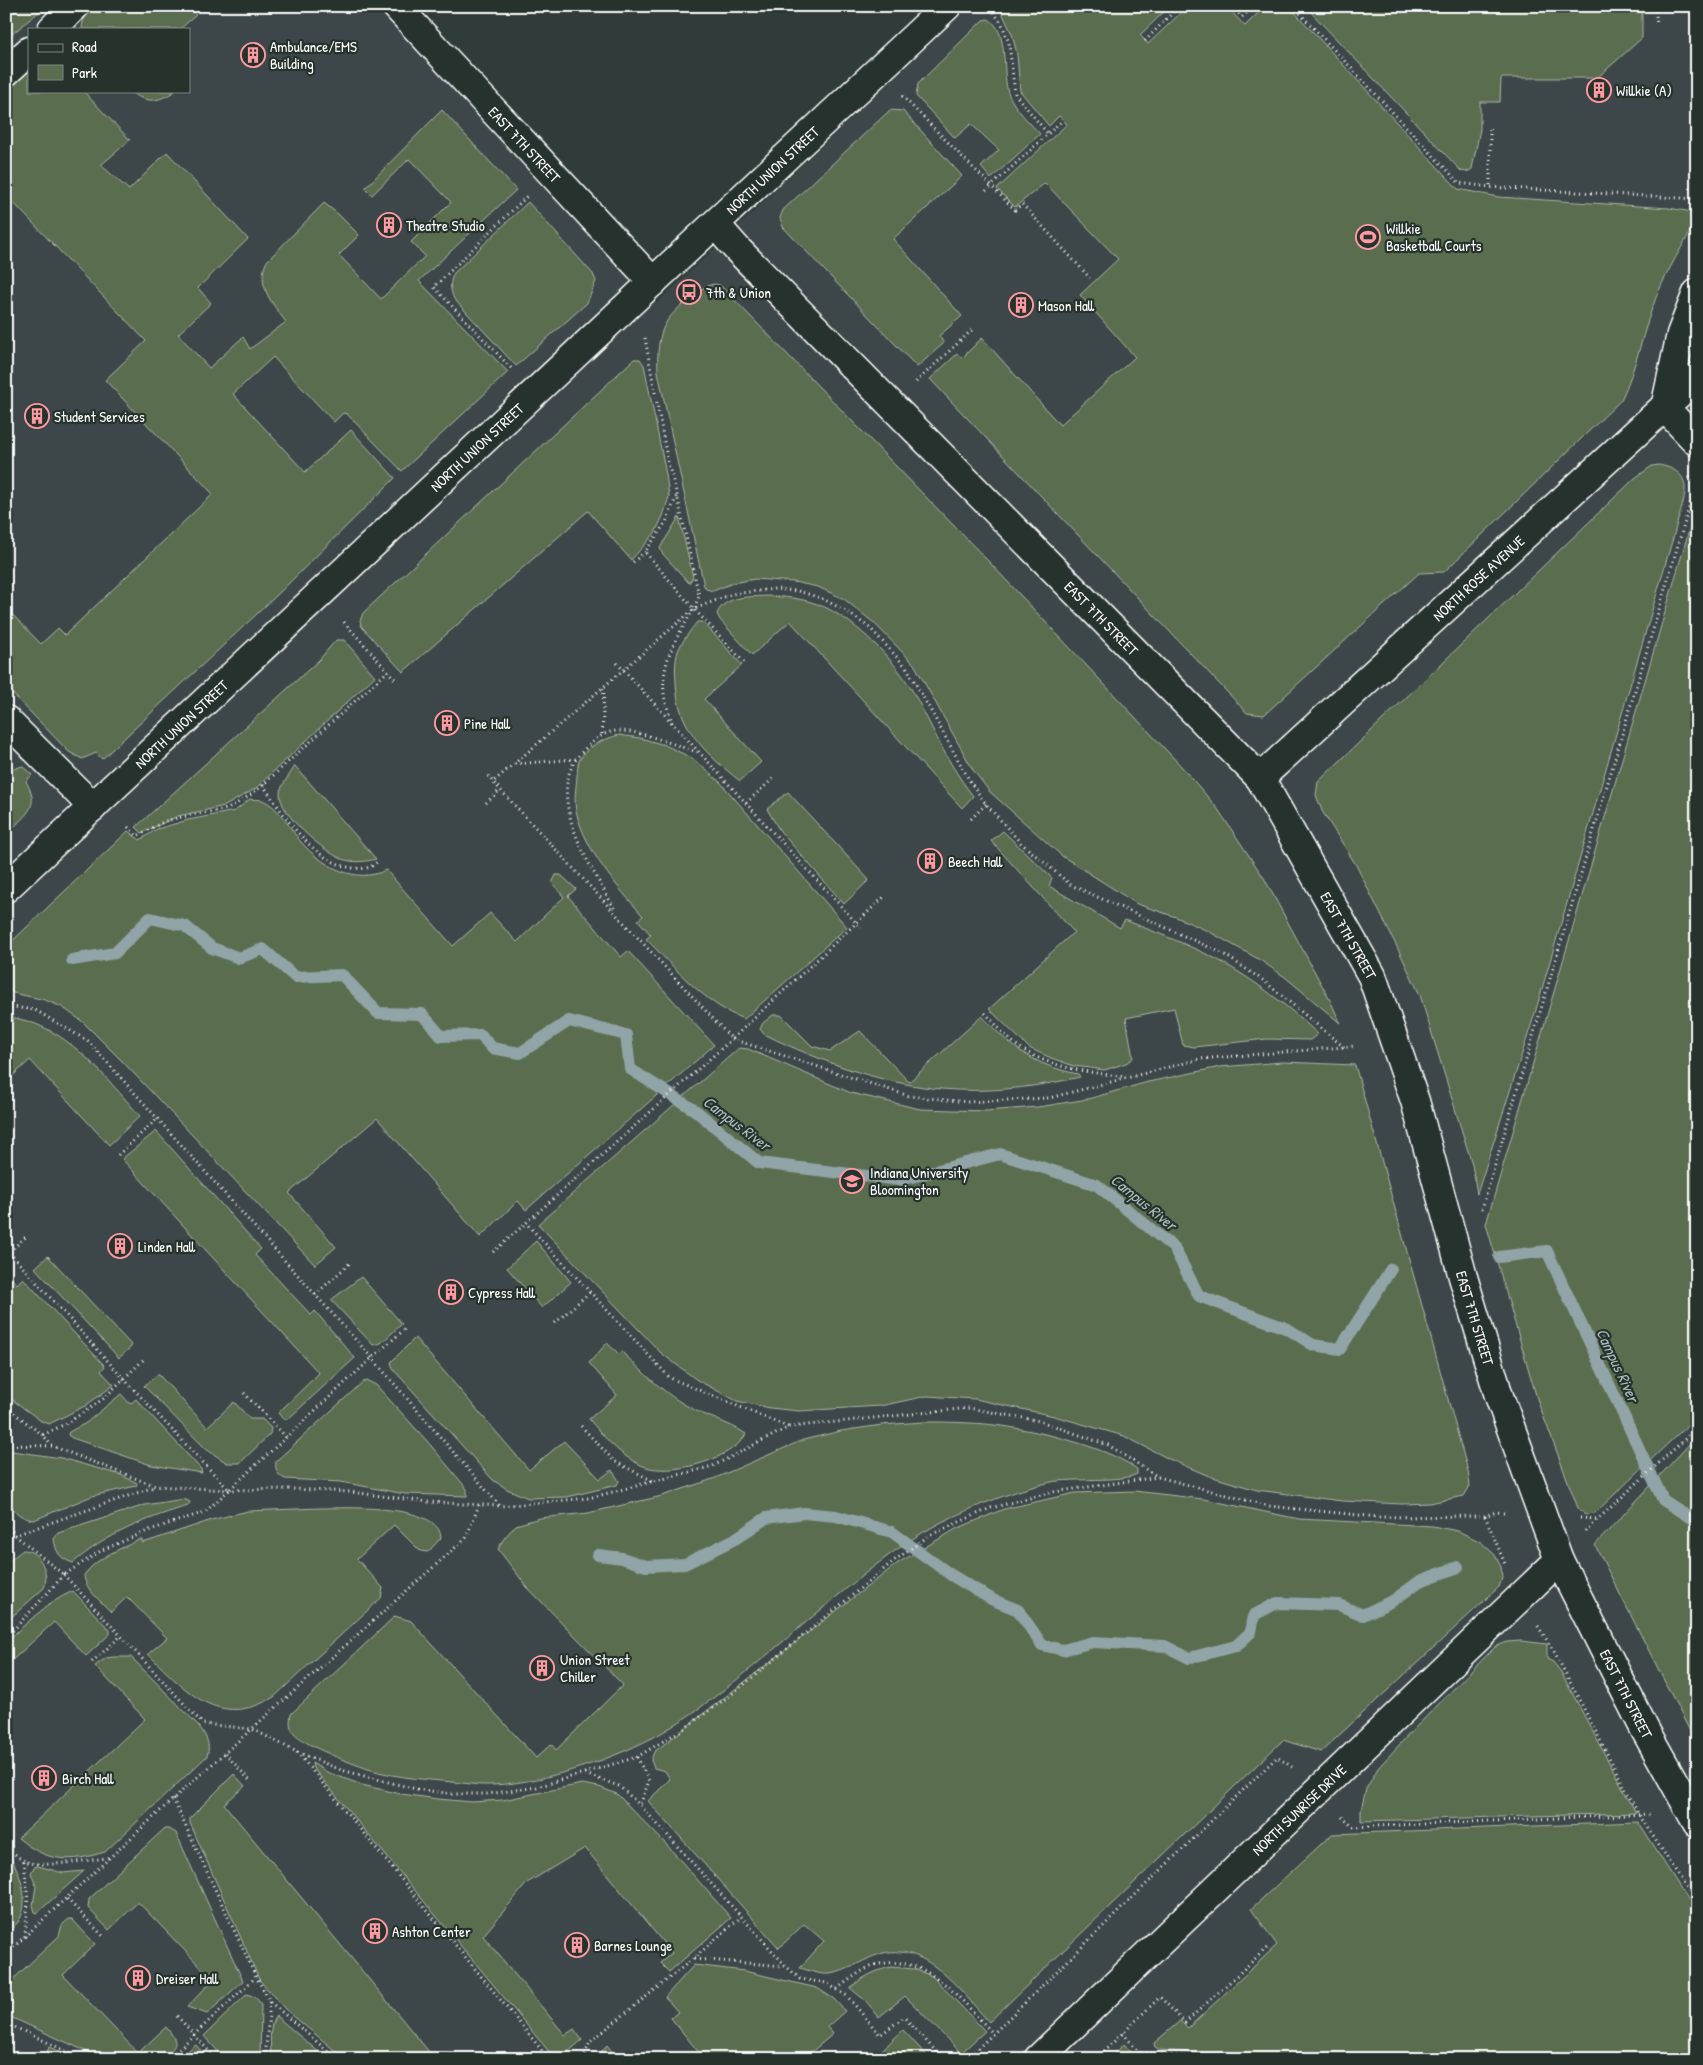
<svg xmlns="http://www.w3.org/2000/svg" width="1703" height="2065" font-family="'Patrick Hand',sans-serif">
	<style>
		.built { fill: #3c474a; fill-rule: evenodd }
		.green { fill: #5a6d4f; stroke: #acb6a7 }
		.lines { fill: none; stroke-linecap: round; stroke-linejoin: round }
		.stream { stroke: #91a4a7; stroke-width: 12 }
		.minor-casing { stroke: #fff; stroke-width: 31 }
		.path { stroke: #fff; stroke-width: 3; stroke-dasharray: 1 4; stroke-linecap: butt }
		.minor { stroke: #26332d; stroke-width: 28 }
		.labels { text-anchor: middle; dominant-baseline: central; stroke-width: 4.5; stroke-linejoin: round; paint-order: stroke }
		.poi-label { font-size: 15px; fill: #fff; stroke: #26332d; text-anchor: start }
		.street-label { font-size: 15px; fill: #fff; stroke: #26332d }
		.water-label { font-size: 16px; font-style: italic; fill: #acbbbd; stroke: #26332d }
	</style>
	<rect width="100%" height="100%" fill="#303c3a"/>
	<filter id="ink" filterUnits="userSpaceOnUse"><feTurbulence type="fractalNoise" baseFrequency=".02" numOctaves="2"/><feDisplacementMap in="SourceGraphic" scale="10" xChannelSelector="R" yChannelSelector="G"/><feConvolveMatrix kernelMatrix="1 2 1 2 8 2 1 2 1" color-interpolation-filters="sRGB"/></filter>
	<g filter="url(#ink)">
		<path class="built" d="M 6,6 L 382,6 L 657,303 L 969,6 L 1697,6 L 1697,2059 L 6,2059 ZM 29,29 L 189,29 L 189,91 L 29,91 Z"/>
		<g class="green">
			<polygon points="6,6 46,6 6,39"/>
			<path d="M 95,6 L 188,6 L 196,15 L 180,29 L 82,29 C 82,19 88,12 95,6 Z"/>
			<path d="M 999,6 L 1170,6 L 1140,35 L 1148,44 L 1188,6 L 1226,6 L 1245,26 L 1265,6 L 1289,6 L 1458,189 L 1498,197 L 1669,208 L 1692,212 L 1697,220 C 1683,245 1668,269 1657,295 C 1643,329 1637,367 1621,400 L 1444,572 L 1419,573 L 1264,715 L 1247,713 L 930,379 L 957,354 L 962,358 L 982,338 L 1060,425 L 1135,357 L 1080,295 L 1118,259 L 1045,183 L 1015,207 L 997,189 L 1067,124 L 1059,116 L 1049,126 L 1020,91 L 1017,54 L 1012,34 Z"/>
			<polygon points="1305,6 1642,6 1642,38 1597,78 1501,78 1500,102 1480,102 1480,129 1472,169 1467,172 1461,171"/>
			<path d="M 988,19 C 1010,30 1001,76 1009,95 C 1015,109 1030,123 1040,134 L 991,179 L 981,167 L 999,150 L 971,124 L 955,138 L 916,96 L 918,84 L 983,20 Z"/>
			<path d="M 29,69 L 29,91 L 83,91 L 130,140 L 101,165 L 129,190 L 167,152 L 248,239 L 198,288 L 211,303 L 178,334 L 209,368 L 243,337 L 250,349 L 286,322 C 273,305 255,284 267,261 L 324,203 L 338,214 L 359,235 L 339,255 L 381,299 L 425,256 L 411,242 L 451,202 L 409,159 L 372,195 L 365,188 L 442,110 L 516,190 L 419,281 L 508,372 L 402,471 L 347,414 L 343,413 L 334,422 L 273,357 L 233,394 L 305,472 L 351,430 L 395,478 L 277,595 L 102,759 L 96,753 L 82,759 L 69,752 L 6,687 L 6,608 L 41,644 L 58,628 L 65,635 L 213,494 L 105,380 L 146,341 L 6,195 L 6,90 Z"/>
			<path d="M 130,91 L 175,91 C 159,102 146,104 130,91 Z"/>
			<polygon points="890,110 903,111 962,176 893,239 962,316 939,336 944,343 917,367 783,227 780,218 783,210"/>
			<path d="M 528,202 L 593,274 L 596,281 L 587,303 L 516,366 L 454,299 C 450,289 449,283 454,273 Z"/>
			<path d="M 714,284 L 720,285 L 991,564 L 1182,767 L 1217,808 L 1264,878 L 1331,1002 L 1340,1023 L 1285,977 L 1260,960 L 1208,931 L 1176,917 L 1137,904 L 1062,856 L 990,792 L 973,770 L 914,664 L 874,623 L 844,599 L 818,587 L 794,582 L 755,579 L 733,583 L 713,591 L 706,589 L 704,586 L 658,372 C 657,356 658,334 667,321 C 675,309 694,295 706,286 Z"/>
			<polygon points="634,359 640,359 644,365 666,474 669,497 663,516 655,533 631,560 588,511 403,672 362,627 360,621 363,613"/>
			<path d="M 1659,465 C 1700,473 1682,501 1675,531 L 1535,1013 L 1477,1194 L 1472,1164 L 1420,995 L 1399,951 L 1356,865 L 1322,811 L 1316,795 L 1318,782 L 1635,478 L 1652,466 Z"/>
			<polygon points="1697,503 1697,1416 1595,1513 1585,1514 1578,1508 1538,1402 1486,1224"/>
			<polygon points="679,517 693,577 689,583 662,553 660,548"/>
			<path d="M 768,596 C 785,597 801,598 817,604 C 846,614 881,647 899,671 C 914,690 924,713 935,734 C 946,756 958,777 973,796 L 962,808 L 790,621 L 752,655 L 720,620 L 717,614 C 724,595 751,597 768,596 Z"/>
			<path d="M 697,622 L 703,622 L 742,665 L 704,699 L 761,762 L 740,781 C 706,754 677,728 676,682 C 675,672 675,660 678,651 C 682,641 691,630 697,622 Z"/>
			<polygon points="336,640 344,640 375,676 255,789 225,806 178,816 142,833 136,827 319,660"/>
			<path d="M 619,735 L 640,738 L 665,745 L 692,758 L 720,782 L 847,927 L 744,1019 C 707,1006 674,967 646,939 L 651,935 L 638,920 L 643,916 C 616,885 586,852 576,811 C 574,801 576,787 577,776 C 578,772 577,766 579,761 C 586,746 604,739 619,735 Z"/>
			<path d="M 22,766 L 32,775 L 26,781 C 39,806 30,810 13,828 L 6,822 L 6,772 Z"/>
			<path d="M 295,766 L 376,859 C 365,862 353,863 342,859 C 323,851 279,815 280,793 C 281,785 291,773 295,766 Z"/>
			<polygon points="788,792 869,880 844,904 780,831 767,809"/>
			<path d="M 250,799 C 254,800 259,799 262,800 C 279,806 290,829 301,842 C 322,866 356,885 386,870 L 453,946 L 490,913 L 517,942 L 564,897 L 552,883 L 556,875 L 561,875 L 576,889 L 568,896 L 621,957 L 628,951 L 714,1045 L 526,1210 L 518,1201 L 480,1237 L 377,1118 L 289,1193 L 336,1247 L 315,1265 L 123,1062 L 83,1022 L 62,1007 L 45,1000 L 13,993 L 6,987 L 6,947 L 128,831 L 140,840 L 157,829 L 188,820 L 235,811 Z"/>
			<path d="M 1003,831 L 1052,878 L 1049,886 L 1120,928 L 1125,920 C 1157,933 1190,945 1220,961 C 1256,981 1288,1006 1318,1034 L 1310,1040 L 1267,1039 L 1194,1047 L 1183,1045 L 1174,1008 L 1126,1018 L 1133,1058 L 1126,1063 L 1105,1070 L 1074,1066 L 1051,1058 L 1029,1048 L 989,1009 L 1074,932 L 991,841 Z"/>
			<path d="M 773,1015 L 781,1015 L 812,1046 L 830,1051 L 860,1031 L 909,1082 L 982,1016 C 1012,1048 1033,1065 1078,1074 L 1080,1077 C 1041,1086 999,1092 958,1090 C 892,1088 823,1063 764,1034 L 760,1029 L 763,1023 Z"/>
			<path d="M 6,1017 C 65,1022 104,1076 140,1116 L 109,1145 L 30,1060 L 6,1082 Z"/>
			<polygon points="739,1048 748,1049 851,1093 920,1109 986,1111 1038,1107 1088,1099 1148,1082 1220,1067 1282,1062 1355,1065 1468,1471 1470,1486 1464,1496 1430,1503 1402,1504 1342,1501 1257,1490 1209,1476 1169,1459 1124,1436 1054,1416 975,1399 927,1396 880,1406 799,1411 770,1408 737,1401 697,1380 661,1353 538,1224"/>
			<polygon points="156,1131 261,1249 255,1255 311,1315 315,1311 355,1358 288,1419 283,1419 278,1413 319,1373 122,1159"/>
			<polygon points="536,1241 571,1282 542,1308 507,1268"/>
			<polygon points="48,1256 132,1346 119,1358 35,1268"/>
			<polygon points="6,1273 17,1284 23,1278 105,1366 101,1371 114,1385 85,1406 49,1424 41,1421 6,1395"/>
			<polygon points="361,1277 402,1324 381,1343 373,1345 331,1300"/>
			<polygon points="415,1338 529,1470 564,1441 600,1479 612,1470 619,1481 617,1485 567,1497 528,1498 507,1489 493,1480 393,1369 391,1362"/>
			<path d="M 607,1343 L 619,1354 L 622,1352 C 643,1372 662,1392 687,1406 C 706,1417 728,1422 746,1434 C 733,1460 666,1478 641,1465 C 620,1456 603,1436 589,1419 L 617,1395 L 589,1363 Z"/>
			<polygon points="158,1374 207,1427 234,1402 250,1419 262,1419 271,1428 270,1434 240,1463 227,1463 206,1449 144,1386"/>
			<path d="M 368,1381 L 376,1385 L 427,1441 L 467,1489 L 467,1496 L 405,1494 L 341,1482 L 285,1479 C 277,1475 275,1470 276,1461 L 363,1382 Z"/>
			<polygon points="121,1394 130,1404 136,1399 201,1469 202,1473 151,1465 72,1438 68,1435 69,1432 86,1423"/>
			<path d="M 923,1422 C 938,1422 953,1422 969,1423 C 1013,1424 1101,1443 1137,1469 L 1137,1474 C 1123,1482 1072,1478 1051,1482 C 1013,1491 974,1506 938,1524 C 898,1545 863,1575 829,1603 C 778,1645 729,1690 673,1726 C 626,1756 537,1787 481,1785 C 471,1784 462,1783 452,1782 C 421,1779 386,1777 357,1765 C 341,1759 304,1745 293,1732 C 289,1726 290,1720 291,1714 L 395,1616 L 411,1621 L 536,1758 L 551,1744 L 556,1750 L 623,1685 L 527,1587 L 498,1549 L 505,1537 L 516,1525 L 540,1518 L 588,1513 L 662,1496 L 713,1479 L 803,1440 L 841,1431 L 882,1425 Z"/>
			<polygon points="1695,1438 1697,1438 1697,1745 1595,1545"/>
			<path d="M 12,1451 L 61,1458 L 121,1475 L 137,1483 L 136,1486 L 92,1496 L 34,1520 C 1,1516 6,1479 6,1454 Z"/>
			<path d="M 1134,1491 L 1203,1499 L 1299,1519 L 1432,1526 L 1458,1531 L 1481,1542 L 1495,1555 L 1501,1567 L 1502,1578 L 1499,1587 L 1321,1752 L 1283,1740 L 989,2022 C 962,1993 928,1943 883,1953 C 866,1957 846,1973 829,1974 C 820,1975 808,1970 800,1968 L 824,1941 L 804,1924 L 779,1948 L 648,1801 L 670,1779 L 665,1771 L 654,1768 L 651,1760 L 654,1752 L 898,1563 L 956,1529 L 1004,1509 L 1075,1493 Z"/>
			<path d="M 184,1499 L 190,1502 L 188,1506 C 147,1518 105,1535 73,1563 C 59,1558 56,1552 54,1539 L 58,1533 L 145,1505 Z"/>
			<path d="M 320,1508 C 345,1508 440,1503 441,1538 L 428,1552 L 420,1551 L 394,1525 L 357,1559 L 383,1588 L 381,1598 L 274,1697 C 218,1730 186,1691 148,1654 L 167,1638 L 127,1597 L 111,1612 C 101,1601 85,1590 84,1575 C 98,1556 121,1549 141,1539 L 143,1543 L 215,1519 L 248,1511 Z"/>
			<path d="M 23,1550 C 40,1550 50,1574 44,1588 L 6,1622 L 6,1563 Z"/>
			<path d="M 73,1591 L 110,1630 L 110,1634 L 86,1656 L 54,1622 L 6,1666 L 6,1642 C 27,1623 46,1603 73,1591 Z"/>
			<polygon points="1521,1641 1547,1644 1547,1659 1553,1662 1561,1672 1636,1813 1361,1821 1361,1810 1366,1789 1378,1768 1411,1732 1495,1647 1507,1642"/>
			<path d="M 114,1657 L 131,1657 L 199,1726 C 206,1736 211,1744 207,1756 L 105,1852 C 69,1863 47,1862 18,1838 L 145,1719 L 95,1666 L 106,1658 Z"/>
			<polygon points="312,1763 327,1772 362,1785 401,1794 438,1799 472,1802 503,1800 582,1784 599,1787 617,1794 666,1844 731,1918 669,1972 660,1963 672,1953 585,1848 527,1883 483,1936 565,2035 574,2029 582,2040 560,2059 555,2059 313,1768"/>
			<polygon points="234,1774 245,1786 224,1804 435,2059 345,2059 285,2009 260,1981 190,1823 190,1818"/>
			<polygon points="1638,1822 1697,1914 1697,2059 1260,2059 1160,2050 1155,2047 1154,2043 1180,2021 1188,2028 1277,1945 1251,1909 1332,1834"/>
			<polygon points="164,1829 169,1829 176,1833 243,1981 207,2014 187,2007 213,1980 138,1902 109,1930 88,1908 89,1899"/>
			<path d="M 6,1851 C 19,1867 32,1902 18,1922 C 15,1926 10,1930 6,1933 Z"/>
			<polygon points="38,1866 63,1873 84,1871 37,1913 35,1912 33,1905 36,1886 31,1873 34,1867"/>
			<path d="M 69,1919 L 72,1919 L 95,1944 L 63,1975 L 138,2053 L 166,2027 C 180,2044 177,2045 162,2059 L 103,2059 L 6,2015 L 6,1986 L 59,1936 L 62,1925 Z"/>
			<polygon points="694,1965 744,1971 817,1988 834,1999 845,2011 827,2027 833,2034 803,2059 704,2059 671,2018 678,2012 665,1997"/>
			<path d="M 891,1967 L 914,1969 L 932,1976 L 985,2031 L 961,2053 L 905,1996 L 879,2017 L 866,2001 L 850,1988 C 863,1977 874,1971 891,1967 Z"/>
			<polygon points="247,1994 255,1997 261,2004 260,2059 225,2059 204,2036"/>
			<path d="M 276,2016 L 327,2059 L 271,2059 C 271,2047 268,2025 276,2016 Z"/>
			<polygon points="903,2030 930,2059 884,2059 879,2053"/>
			<polygon points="195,2044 209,2059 180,2059"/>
			<polygon points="1124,2044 1137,2059 1110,2059"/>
			<polygon points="607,2045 618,2059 595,2059"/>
			<polygon points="49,2047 78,2059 45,2059"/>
		</g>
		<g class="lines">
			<g class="stream">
				<polyline points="72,960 115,953 150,918 185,926 212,948 239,958 263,949 295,977 342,975 378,1013 422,1014 441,1036 481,1035 492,1048 520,1053 569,1021 626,1035 630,1069 696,1111 759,1163 900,1180 1000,1154 1097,1185 1174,1248 1199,1296 1288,1329 1313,1345 1340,1349 1391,1269"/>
				<polyline points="1499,1257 1547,1251 1663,1500 1697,1522"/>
				<polyline points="598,1555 622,1558 646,1566 685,1564 735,1539 766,1518 804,1513 836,1516 892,1532 951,1575 993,1600 1018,1610 1042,1645 1063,1650 1093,1642 1165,1646 1189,1658 1236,1646 1251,1632 1254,1615 1277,1603 1339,1605 1363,1615 1394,1600 1420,1581 1458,1567"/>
			</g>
			<defs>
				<g id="minor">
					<path id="s1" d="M 396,6 L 653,282"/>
					<polyline points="52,29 75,6"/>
					<polyline points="6,72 29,51"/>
					<path id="s2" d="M 715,224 L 738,250 L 1260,778 L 1372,976 L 1415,1101 L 1463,1277 L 1499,1396 L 1559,1560 L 1645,1730 L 1697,1823"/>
					<polyline points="1697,293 1681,334 1665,408 1697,442"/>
					<polyline points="6,720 93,807"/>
					<path id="s3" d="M 1260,778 L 1697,377"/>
					<path id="s4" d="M 6,888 L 947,6"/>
					<path id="s5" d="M 1038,2059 L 1559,1560"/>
				</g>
			</defs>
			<use href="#minor" class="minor-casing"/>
			<g class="path">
				<polyline points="1232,6 1242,17 1254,6"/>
				<polyline points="1293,6 1459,183 1490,187 1697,199"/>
				<polyline points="1655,6 1657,25"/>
				<polyline points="991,8 1002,24 1009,43 1015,94 1048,134"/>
				<polyline points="1145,41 1179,6"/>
				<polyline points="902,96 1015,210 1022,204 1090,278"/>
				<polyline points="1490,129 1490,187"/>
				<polyline points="986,191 1063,120"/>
				<polyline points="645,338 668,463 677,495 699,596 694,609 732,594 775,589 798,591 821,598 846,611 870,628 907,668 971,783 986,804 1021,843 1071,885 1222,953 1264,981 1345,1048"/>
				<polyline points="511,368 434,287 527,196"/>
				<polyline points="916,382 973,329"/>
				<polyline points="1689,477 1697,485"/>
				<polyline points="633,562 645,552"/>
				<polyline points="344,622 395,679"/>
				<polyline points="744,662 694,609 493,782 732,1039 884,897"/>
				<polyline points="617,663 861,928"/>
				<path d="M 672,723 C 670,714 665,703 664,693 C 661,660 678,635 694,609 L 645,552 L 666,522 L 677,495"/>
				<polyline points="602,734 604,687"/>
				<polyline points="515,764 576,759"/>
				<polyline points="488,776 493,782"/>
				<path d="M 263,785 C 285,816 312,862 353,868 C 364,869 370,869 378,861"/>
				<polyline points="486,803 500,790"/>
				<polyline points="746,803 775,777"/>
				<polyline points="971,819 986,804"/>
				<polyline points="6,826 13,832"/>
				<polyline points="128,827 137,836 165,821 191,815 228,809 255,792 388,671"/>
				<path d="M 614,908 C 591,866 538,790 586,748 C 596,739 604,731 619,731 C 642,731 674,745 697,752"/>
				<polyline points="6,1006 35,1010 88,1041 372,1358 500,1506"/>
				<path d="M 985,1013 C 995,1023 1004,1035 1015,1044 C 1046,1068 1088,1072 1126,1077"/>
				<polyline points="118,1155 158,1118"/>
				<polyline points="1482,1209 1696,484"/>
				<polyline points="6,1249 9,1252 28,1235"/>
				<polyline points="493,1252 526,1223"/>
				<polyline points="6,1255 9,1252 124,1379 229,1490 372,1358 406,1328"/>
				<polyline points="315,1295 350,1263"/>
				<polyline points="555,1323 590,1292"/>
				<polyline points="244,1393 286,1437"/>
				<polyline points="6,1407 43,1435 51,1445"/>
				<polyline points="581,1426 614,1461 653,1481"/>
				<polyline points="788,1427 670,1378 526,1223 732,1039 909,1096 967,1102 1049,1098 1200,1059 1356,1046"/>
				<polyline points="43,1435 69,1422 103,1399 144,1359"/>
				<polyline points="6,1445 52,1446 155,1486 229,1490 292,1489 351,1492 428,1502 500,1506 589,1498 713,1466 789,1427 969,1408 1040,1421 1108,1445 1158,1477 1269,1506 1378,1517 1485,1516 1496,1512 1504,1513"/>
				<polyline points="1485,1516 1505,1564"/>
				<polyline points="1580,1518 1597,1519"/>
				<polyline points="6,1523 15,1535 64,1575 102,1550 150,1530 205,1512 229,1490"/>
				<polyline points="1585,1531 1697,1428"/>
				<polyline points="6,1541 15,1535 154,1487"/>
				<polyline points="1538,1626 1555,1653 1639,1815 1697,1903"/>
				<polyline points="6,1638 64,1575 203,1724 252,1729 297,1752 341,1770 416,1789 452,1794 488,1794 537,1787 637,1757 688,1726 736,1691 895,1560 930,1535 991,1508 1053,1492 1158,1477"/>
				<polyline points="92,1662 121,1636"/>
				<polyline points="297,1752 549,2059"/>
				<polyline points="225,1753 251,1782"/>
				<polyline points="637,1757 649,1781 640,1805"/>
				<polyline points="585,1774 619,1786 640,1805 786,1966 800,1979 826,1983 847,1996 880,2035 904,2017 943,2059"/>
				<polyline points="173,1799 256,1977 270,2001 265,2059"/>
				<polyline points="1342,1817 1353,1827 1651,1814"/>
				<path d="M 8,1847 C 12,1851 17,1857 23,1860 C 38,1870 90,1859 109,1858"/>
				<polyline points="24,1861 28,1900 25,1937"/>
				<polyline points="67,1899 103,1936"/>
				<polyline points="6,1954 173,1799 466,1538 479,1505"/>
				<polyline points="694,1959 785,1966"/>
				<path d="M 837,1989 C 849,1980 862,1969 876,1965 C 927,1951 962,2002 993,2033"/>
				<polyline points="270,2002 337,2059"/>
				<polyline points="177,2016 216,2059"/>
				<polyline points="6,2023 83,2059"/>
				<polyline points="1123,2033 1144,2059"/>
				<polyline points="1141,2053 1206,2059"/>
				<polyline points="168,2059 256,1977"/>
				<polyline points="583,2059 590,2042 694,1958 741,1917"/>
				<polyline points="967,2059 1277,1757 1292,1767"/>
				<polyline points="1096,2059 1160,1997 1185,2023 1269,1946"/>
			</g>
			<use href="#minor" class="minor"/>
		</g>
	</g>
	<defs>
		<symbol id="building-ring" viewBox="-11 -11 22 22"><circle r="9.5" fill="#26332d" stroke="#ff9aa2" stroke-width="1.5"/><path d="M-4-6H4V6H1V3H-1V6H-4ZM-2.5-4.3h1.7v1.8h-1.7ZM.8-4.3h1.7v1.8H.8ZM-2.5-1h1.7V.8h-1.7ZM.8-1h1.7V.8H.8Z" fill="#ff9aa2"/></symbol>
		<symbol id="stadium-ring" viewBox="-11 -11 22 22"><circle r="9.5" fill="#26332d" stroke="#ff9aa2" stroke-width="1.5"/><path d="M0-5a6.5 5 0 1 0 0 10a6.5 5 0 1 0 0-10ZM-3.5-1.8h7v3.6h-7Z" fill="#ff9aa2"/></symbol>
		<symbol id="bus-ring" viewBox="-11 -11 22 22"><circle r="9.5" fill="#26332d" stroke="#ff9aa2" stroke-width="1.5"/><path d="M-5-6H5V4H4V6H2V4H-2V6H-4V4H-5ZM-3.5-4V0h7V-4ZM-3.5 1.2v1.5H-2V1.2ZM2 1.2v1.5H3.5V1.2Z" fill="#ff9aa2"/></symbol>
		<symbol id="university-ring" viewBox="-11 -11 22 22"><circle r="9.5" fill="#26332d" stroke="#ff9aa2" stroke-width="1.5"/><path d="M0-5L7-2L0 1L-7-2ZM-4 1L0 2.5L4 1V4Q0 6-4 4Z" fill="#ff9aa2"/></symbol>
	</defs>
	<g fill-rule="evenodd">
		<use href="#building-ring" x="239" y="41" width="28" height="28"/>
		<use href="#building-ring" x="1585" y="76" width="28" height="28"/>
		<use href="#building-ring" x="375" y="211" width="28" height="28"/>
		<use href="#stadium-ring" x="1354" y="223" width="28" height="28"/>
		<use href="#bus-ring" x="675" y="278" width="28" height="28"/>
		<use href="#building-ring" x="1007" y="291" width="28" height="28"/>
		<use href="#building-ring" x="23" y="402" width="28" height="28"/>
		<use href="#building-ring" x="433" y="709" width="28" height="28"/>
		<use href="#building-ring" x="916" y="847" width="28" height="28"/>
		<use href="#university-ring" x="838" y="1167" width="28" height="28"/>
		<use href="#building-ring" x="106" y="1232" width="28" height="28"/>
		<use href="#building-ring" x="437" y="1278" width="28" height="28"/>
		<use href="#building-ring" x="528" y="1654" width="28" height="28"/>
		<use href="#building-ring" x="30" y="1764" width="28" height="28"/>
		<use href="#building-ring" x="361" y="1917" width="28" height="28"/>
		<use href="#building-ring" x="563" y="1931" width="28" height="28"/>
		<use href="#building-ring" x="124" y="1964" width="28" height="28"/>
	</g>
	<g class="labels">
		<g class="poi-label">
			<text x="270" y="46">Ambulance/EMS<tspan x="270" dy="17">Building</tspan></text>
			<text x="1616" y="90">Willkie (A)</text>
			<text x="406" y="225">Theatre Studio</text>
			<text x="1386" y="228">Willkie<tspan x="1386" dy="17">Basketball Courts</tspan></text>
			<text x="706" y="292">7th &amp; Union</text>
			<text x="1038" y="305">Mason Hall</text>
			<text x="54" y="416">Student Services</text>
			<text x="464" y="723">Pine Hall</text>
			<text x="948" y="861">Beech Hall</text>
			<text x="870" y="1172">Indiana University<tspan x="870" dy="17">Bloomington</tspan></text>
			<text x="138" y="1246">Linden Hall</text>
			<text x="468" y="1292">Cypress Hall</text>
			<text x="560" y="1659">Union Street<tspan x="560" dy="17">Chiller</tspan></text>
			<text x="62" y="1778">Birch Hall</text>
			<text x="392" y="1931">Ashton Center</text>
			<text x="594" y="1945">Barnes Lounge</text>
			<text x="156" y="1978">Dreiser Hall</text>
		</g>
		<g class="street-label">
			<text stroke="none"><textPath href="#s1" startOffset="189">EAST 7TH STREET</textPath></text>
			<text stroke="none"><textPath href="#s4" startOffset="1050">NORTH UNION STREET</textPath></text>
			<text stroke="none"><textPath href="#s4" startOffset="645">NORTH UNION STREET</textPath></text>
			<text stroke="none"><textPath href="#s3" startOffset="296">NORTH ROSE AVENUE</textPath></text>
			<text stroke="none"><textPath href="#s2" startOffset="552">EAST 7TH STREET</textPath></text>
			<text stroke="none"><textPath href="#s4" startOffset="240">NORTH UNION STREET</textPath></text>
			<text stroke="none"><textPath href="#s2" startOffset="958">EAST 7TH STREET</textPath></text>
			<text stroke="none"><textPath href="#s2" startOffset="1362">EAST 7TH STREET</textPath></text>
			<text stroke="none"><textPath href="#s2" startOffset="1768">EAST 7TH STREET</textPath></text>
			<text stroke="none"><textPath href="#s5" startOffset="361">NORTH SUNRISE DRIVE</textPath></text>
		</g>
		<g class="water-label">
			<text transform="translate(737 1123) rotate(37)">Campus River</text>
			<text transform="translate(1144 1202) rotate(39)">Campus River</text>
			<text transform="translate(1618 1365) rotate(65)">Campus River</text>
		</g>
	</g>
	<rect width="1703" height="2065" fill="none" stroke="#26332d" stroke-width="25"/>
	<rect x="12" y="12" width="1678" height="2040" fill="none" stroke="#fff" stroke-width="2" filter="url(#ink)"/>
	<rect x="28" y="28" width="162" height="65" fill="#26332d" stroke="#7d8581"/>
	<rect x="38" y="44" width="25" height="8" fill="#26332d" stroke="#7d8581"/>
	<text x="72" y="52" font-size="15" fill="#ffffff">Road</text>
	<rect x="38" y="65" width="25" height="15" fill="#5a6d4f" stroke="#7d8581"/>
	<text x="72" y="78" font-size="15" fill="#ffffff">Park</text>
</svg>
